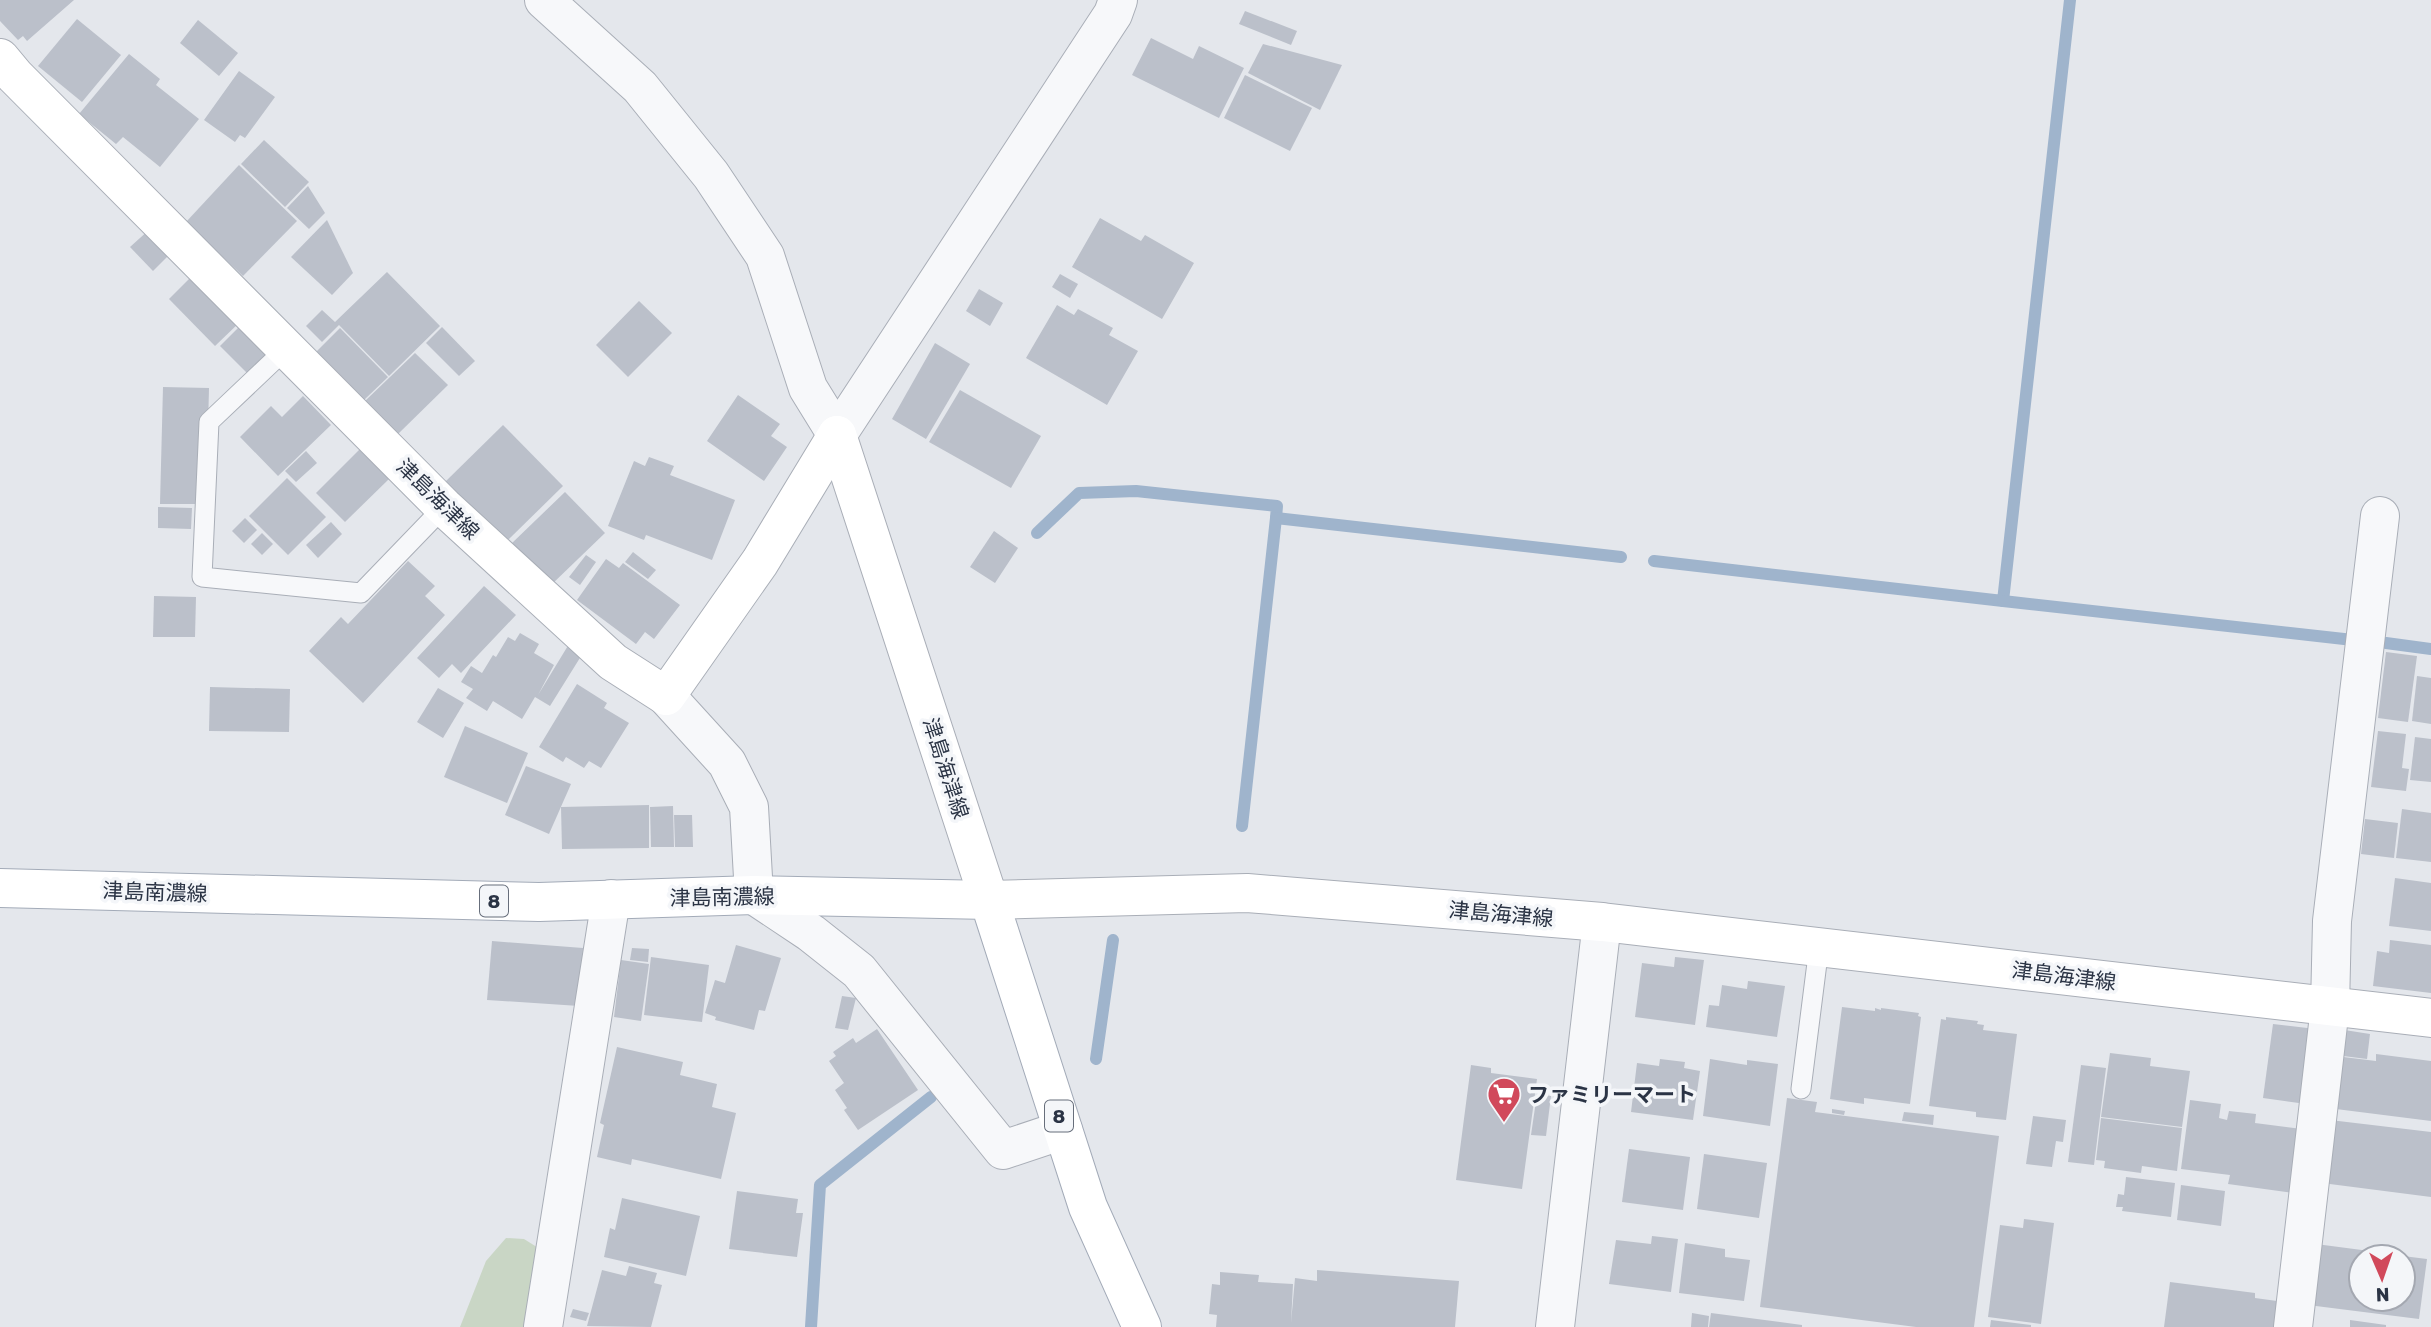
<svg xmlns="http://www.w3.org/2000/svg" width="2431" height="1327" font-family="Rubik,'Noto Sans JP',sans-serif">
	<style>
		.green { fill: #c9d6c5 }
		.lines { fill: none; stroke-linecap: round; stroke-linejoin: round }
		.stream { stroke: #9fb4cc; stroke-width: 12 }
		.building { fill: #bbc0ca }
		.service-casing { stroke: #a9aeb7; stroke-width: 21 }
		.minor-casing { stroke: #a9aeb7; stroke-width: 40 }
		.tertiary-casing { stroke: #a9aeb7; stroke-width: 40 }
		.secondary-casing { stroke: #a9aeb7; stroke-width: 40 }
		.primary-casing { stroke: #a3abb8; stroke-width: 40 }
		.service { stroke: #f7f8fa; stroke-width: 19 }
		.minor { stroke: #f7f8fa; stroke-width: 38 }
		.tertiary { stroke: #f7f8fa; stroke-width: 38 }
		.secondary { stroke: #fff; stroke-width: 38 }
		.primary { stroke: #fff; stroke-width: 38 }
		.labels { text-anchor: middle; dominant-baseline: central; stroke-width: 7; stroke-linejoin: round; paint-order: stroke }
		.shield { fill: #f4f6f9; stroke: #676e7b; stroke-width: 2 }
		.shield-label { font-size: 19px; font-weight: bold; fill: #2b3445 }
		.street-label { font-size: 21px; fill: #2b3445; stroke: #f4f6f9 }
		.poi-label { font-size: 21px; font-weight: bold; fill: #2b3445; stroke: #f4f6f9; text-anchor: start }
	</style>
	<rect width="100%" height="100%" fill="#e4e7ec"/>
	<polygon class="green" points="506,1238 524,1239 540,1249 527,1327 460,1327 486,1261"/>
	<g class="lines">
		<g class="stream">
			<polyline points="1037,533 1079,493 1136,491 1277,506 1276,518"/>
			<polyline points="1654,561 2003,601 2070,0"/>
			<polyline points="2003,601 2353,640"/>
			<polyline points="2386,643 2431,649"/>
			<polyline points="1242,826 1276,518 1621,557"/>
			<polyline points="1096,1059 1113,940"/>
			<polyline points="811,1327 820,1185 931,1097"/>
		</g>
	</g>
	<g class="building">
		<polygon points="0,0 74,0 27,41 23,36 18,40 0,21"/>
		<polygon points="1245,11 1297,31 1291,45 1239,24"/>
		<polygon points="77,19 121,55 82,102 38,66"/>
		<polygon points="198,20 238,53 219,76 180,43"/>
		<polygon points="1151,38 1193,59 1199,46 1244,68 1219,118 1132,75"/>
		<polygon points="1263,44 1342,65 1320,110 1248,73"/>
		<polygon points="129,54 160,79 156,85 199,119 160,167 123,137 116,144 79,114"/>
		<polygon points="239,71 275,97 245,138 240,135 235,142 204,120"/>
		<polygon points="1245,75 1312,108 1290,151 1224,118"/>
		<polygon points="264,140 309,182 285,207 241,164"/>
		<polygon points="239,165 297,221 243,276 186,222"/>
		<polygon points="308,186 325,213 309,229 287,208"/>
		<polygon points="1100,218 1141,241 1145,235 1194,263 1162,319 1072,267"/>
		<polygon points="327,220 353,273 332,295 291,257"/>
		<polygon points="150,229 173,251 153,271 130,247"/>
		<polygon points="387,272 440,326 389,376 339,325 322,342 306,326 322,310 335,322"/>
		<polygon points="194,274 241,321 215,346 169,299"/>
		<polygon points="1060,274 1078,284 1070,298 1052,287"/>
		<polygon points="979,289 1003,303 990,326 966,311"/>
		<polygon points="639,301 672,333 628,377 596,345"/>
		<polygon points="1057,305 1074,315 1078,309 1113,328 1109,335 1138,351 1107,405 1026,358"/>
		<polygon points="243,323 276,356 253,379 220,346"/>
		<polygon points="442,327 475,361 459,376 426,343"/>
		<polygon points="340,328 388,377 364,400 316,352"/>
		<polygon points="935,343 970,364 926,439 892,419"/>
		<polygon points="415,353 448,385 398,434 365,401"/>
		<polygon points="163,387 209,388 206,504 160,504"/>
		<polygon points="960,390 1041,436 1011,488 929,442"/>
		<polygon points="738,395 780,424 771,436 787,447 764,481 707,441"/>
		<polygon points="303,396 331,425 278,476 240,437 271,406 282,417"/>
		<polygon points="503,425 563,486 505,543 445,482"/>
		<polygon points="361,448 390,478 345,522 316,493"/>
		<polygon points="306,451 317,463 296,482 285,471"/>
		<polygon points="649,457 674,466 670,475 735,500 712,560 646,535 644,540 608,526 634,461 645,466"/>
		<polygon points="287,478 326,517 288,555 249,516"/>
		<polygon points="565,492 605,533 550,586 510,545"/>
		<polygon points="158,507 192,508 191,529 158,528"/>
		<polygon points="245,518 257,530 244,543 232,531"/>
		<polygon points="331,522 342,534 318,558 306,545"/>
		<polygon points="994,531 1018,548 995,583 970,567"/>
		<polygon points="262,533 273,544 262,555 251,544"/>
		<polygon points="633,552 656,570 648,579 625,562"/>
		<polygon points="586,555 596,562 580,585 569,577"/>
		<polygon points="606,559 619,568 623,563 680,605 654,639 645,632 636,644 577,600"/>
		<polygon points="408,561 435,586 425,596 445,615 363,703 309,651 341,617 348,624"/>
		<polygon points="484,586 516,615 461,673 452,664 439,678 417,658"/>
		<polygon points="154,596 196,597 195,637 153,637"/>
		<polygon points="520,633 539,644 534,653 554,665 538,695 569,644 583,653 550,706 535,697 522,719 493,701 487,711 466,698 473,689 461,682 471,666 482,673 493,655 496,657 508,637 515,641"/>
		<polygon points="2386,652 2417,656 2408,722 2378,718"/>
		<polygon points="2417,676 2431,678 2431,724 2412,721"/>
		<polygon points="577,684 607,703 604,708 629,723 601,768 589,761 584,768 566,757 563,762 539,747"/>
		<polygon points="210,687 290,689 289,732 209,731"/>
		<polygon points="438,688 464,703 443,738 417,722"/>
		<polygon points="465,726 528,753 507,803 444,777"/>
		<polygon points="2378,731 2406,734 2402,768 2409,769 2406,791 2371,787"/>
		<polygon points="2415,737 2431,739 2431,782 2410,780"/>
		<polygon points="526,766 571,784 549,834 505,815"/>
		<polygon points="649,805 649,848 562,849 561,807"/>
		<polygon points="673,806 674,847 651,847 650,807"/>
		<polygon points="2402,809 2431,813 2431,862 2396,858"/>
		<polygon points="674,815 692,815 693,847 675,847"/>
		<polygon points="2365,819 2398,823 2394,858 2361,854"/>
		<polygon points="2395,878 2431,883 2431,931 2389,926"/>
		<polygon points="2390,940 2431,945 2431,993 2373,986 2377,951 2389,953"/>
		<polygon points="492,941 583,948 579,1006 487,1000"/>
		<polygon points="736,945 781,958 765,1011 759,1010 754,1030 715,1020 716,1017 705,1013 715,980 725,983"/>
		<polygon points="632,948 649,949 648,962 630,960"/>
		<polygon points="651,957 709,965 702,1022 644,1015"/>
		<polygon points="1675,957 1704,960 1695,1025 1635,1017 1642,963 1674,967"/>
		<polygon points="621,960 649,964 641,1021 614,1017"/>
		<polygon points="1748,981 1785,986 1777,1037 1706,1027 1709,1005 1719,1006 1722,985 1747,989"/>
		<polygon points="842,996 856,998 848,1030 835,1028"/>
		<polygon points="1842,1007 1875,1011 1875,1008 1881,1010 1881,1008 1919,1013 1918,1016 1921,1017 1910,1104 1864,1098 1864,1104 1830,1099"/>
		<polygon points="1946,1017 1978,1021 1977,1024 1984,1025 1983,1030 2017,1034 2006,1120 1976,1117 1976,1112 1929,1106 1941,1019 1946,1020"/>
		<polygon points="2273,1024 2316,1029 2306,1104 2263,1098"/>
		<polygon points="877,1029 918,1090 858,1130 844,1110 847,1108 835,1090 844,1083 829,1061 836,1056 833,1052 853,1038 856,1043"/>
		<polygon points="2338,1029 2370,1034 2367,1059 2335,1055"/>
		<polygon points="617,1047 683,1062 680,1075 717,1084 712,1107 736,1113 721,1179 632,1159 631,1165 597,1157 604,1125 600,1123"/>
		<polygon points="2110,1053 2151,1058 2150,1066 2190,1071 2182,1127 2101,1117"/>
		<polygon points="2376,1054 2431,1061 2431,1121 2328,1108 2335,1056 2376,1061"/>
		<polygon points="1660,1059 1685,1062 1684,1068 1700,1071 1693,1120 1631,1112 1637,1063 1659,1066"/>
		<polygon points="1710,1059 1747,1065 1747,1060 1778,1064 1770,1126 1703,1116"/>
		<polygon points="1471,1065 1491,1068 1491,1073 1537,1079 1522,1189 1456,1180"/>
		<polygon points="2081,1065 2106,1068 2094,1165 2068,1162"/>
		<polygon points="1537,1094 1551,1096 1546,1136 1531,1135"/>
		<polygon points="1787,1098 1817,1102 1815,1112 1999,1136 1974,1327 1916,1327 1760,1307"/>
		<polygon points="2190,1100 2221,1104 2219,1118 2227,1120 2229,1111 2256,1114 2255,1123 2302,1129 2294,1193 2228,1184 2230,1175 2181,1169"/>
		<polygon points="1832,1109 1845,1111 1844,1115 1832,1113"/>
		<polygon points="1904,1112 1934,1115 1933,1125 1902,1121"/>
		<polygon points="2033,1116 2066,1120 2063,1142 2056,1141 2052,1167 2026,1164"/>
		<polygon points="2101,1118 2182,1128 2177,1171 2142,1166 2141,1173 2104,1168 2105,1161 2096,1160"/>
		<polygon points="2330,1120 2431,1132 2431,1197 2322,1183"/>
		<polygon points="1629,1149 1690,1157 1683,1210 1622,1202"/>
		<polygon points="1704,1154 1767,1163 1759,1218 1697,1209"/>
		<polygon points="2126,1177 2175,1183 2171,1217 2122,1211 2123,1207 2116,1207 2118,1194 2124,1195"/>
		<polygon points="2181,1185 2225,1191 2221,1226 2177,1220"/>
		<polygon points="737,1191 798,1199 796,1213 803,1213 797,1257 729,1249"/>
		<polygon points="622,1198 700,1216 686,1276 604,1257 610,1228 615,1230"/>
		<polygon points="2024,1219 2054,1223 2041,1324 1988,1317 2000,1225 2023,1228"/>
		<polygon points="1652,1236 1678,1239 1671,1292 1609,1284 1616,1240 1651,1244"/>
		<polygon points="1685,1243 1725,1249 1725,1257 1750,1260 1744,1301 1679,1293"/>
		<polygon points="2316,1244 2400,1255 2361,1257 2361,1299 2403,1299 2403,1256 2427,1259 2419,1319 2308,1305"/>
		<polygon points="629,1266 657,1273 654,1283 662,1285 651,1327 587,1326 602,1270 626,1276"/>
		<polygon points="1317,1270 1459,1281 1455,1327 1216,1327 1217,1315 1209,1314 1212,1284 1220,1285 1220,1272 1259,1275 1258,1282 1293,1284 1291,1323 1295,1278 1317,1281"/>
		<polygon points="2170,1282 2255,1293 2255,1298 2277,1301 2274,1327 2164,1327"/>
		<polygon points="573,1309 589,1313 586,1321 570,1317"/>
		<polygon points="1692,1313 1709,1316 1708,1327 1691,1327"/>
		<polygon points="1711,1313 1802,1325 1802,1327 1709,1327"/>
		<polygon points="1991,1320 2031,1325 2031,1327 1990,1327"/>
		<polygon points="2350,1320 2386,1325 2386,1327 2350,1327"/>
	</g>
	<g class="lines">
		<defs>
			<g id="service">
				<polyline points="287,348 209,422 202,577 361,593 444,507"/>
				<polyline points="1801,1089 1819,947"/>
			</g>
			<g id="minor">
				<polyline points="544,0 640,87 711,175 765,256 808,388 837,435"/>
				<polyline points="666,696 727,763 749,807 754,895 811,933 859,971 1003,1150 1063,1130"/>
				<polyline points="543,1327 611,899"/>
				<polyline points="1555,1327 1602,922"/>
				<polyline points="2293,1327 2330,1007 2332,921 2380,516"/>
			</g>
			<polyline id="tertiary" points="837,435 1113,14 1118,0"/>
			<g id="secondary">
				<polyline points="0,58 15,76 444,507 613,662 666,696 760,562 837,435"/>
				<polyline points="837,435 989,900 1247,893 1602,922 2431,1018"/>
			</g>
			<polyline id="primary" points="0,888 539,902 754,895 989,900 1088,1207 1142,1327"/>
		</defs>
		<use href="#service" class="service-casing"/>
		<use href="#minor" class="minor-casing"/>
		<use href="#tertiary" class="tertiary-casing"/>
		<use href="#secondary" class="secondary-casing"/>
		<use href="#primary" class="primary-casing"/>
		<use href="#service" class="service"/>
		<use href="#minor" class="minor"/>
		<use href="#tertiary" class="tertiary"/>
		<use href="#secondary" class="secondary"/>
		<use href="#primary" class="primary"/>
	</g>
	<defs>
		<symbol id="supermarket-pin" viewBox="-11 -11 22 30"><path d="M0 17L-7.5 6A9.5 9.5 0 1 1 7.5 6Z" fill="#d1495b" stroke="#f4f6f9"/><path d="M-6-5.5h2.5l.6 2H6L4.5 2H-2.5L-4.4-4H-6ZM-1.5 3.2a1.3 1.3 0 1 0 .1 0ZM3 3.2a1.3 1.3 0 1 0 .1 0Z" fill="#fff"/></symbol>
	</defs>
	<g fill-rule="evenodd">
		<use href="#supermarket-pin" x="1485" y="1075" width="38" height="52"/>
	</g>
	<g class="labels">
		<g class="shield">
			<rect x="480" y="885.5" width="28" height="31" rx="5"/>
			<rect x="1045" y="1100.5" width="28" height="31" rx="5"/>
		</g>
		<g class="shield-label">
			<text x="494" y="901">8</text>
			<text x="1059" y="1116">8</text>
		</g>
		<g class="street-label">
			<text transform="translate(438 499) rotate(44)">津島海津線</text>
			<text transform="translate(946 768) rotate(72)">津島海津線</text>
			<text transform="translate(155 892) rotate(2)">津島南濃線</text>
			<text transform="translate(722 897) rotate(-1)">津島南濃線</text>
			<text transform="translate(1501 914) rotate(5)">津島海津線</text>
			<text transform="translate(2064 976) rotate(7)">津島海津線</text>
		</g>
		<g class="poi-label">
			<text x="1528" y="1094">ファミリーマート</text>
		</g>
	</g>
	<g transform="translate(2382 1278) rotate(178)"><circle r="33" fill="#f4f6f9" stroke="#a4a8b1" stroke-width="2"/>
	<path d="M0-5L12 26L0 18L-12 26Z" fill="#d1495b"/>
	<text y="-10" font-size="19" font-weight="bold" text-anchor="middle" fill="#2b3445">N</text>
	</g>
</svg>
